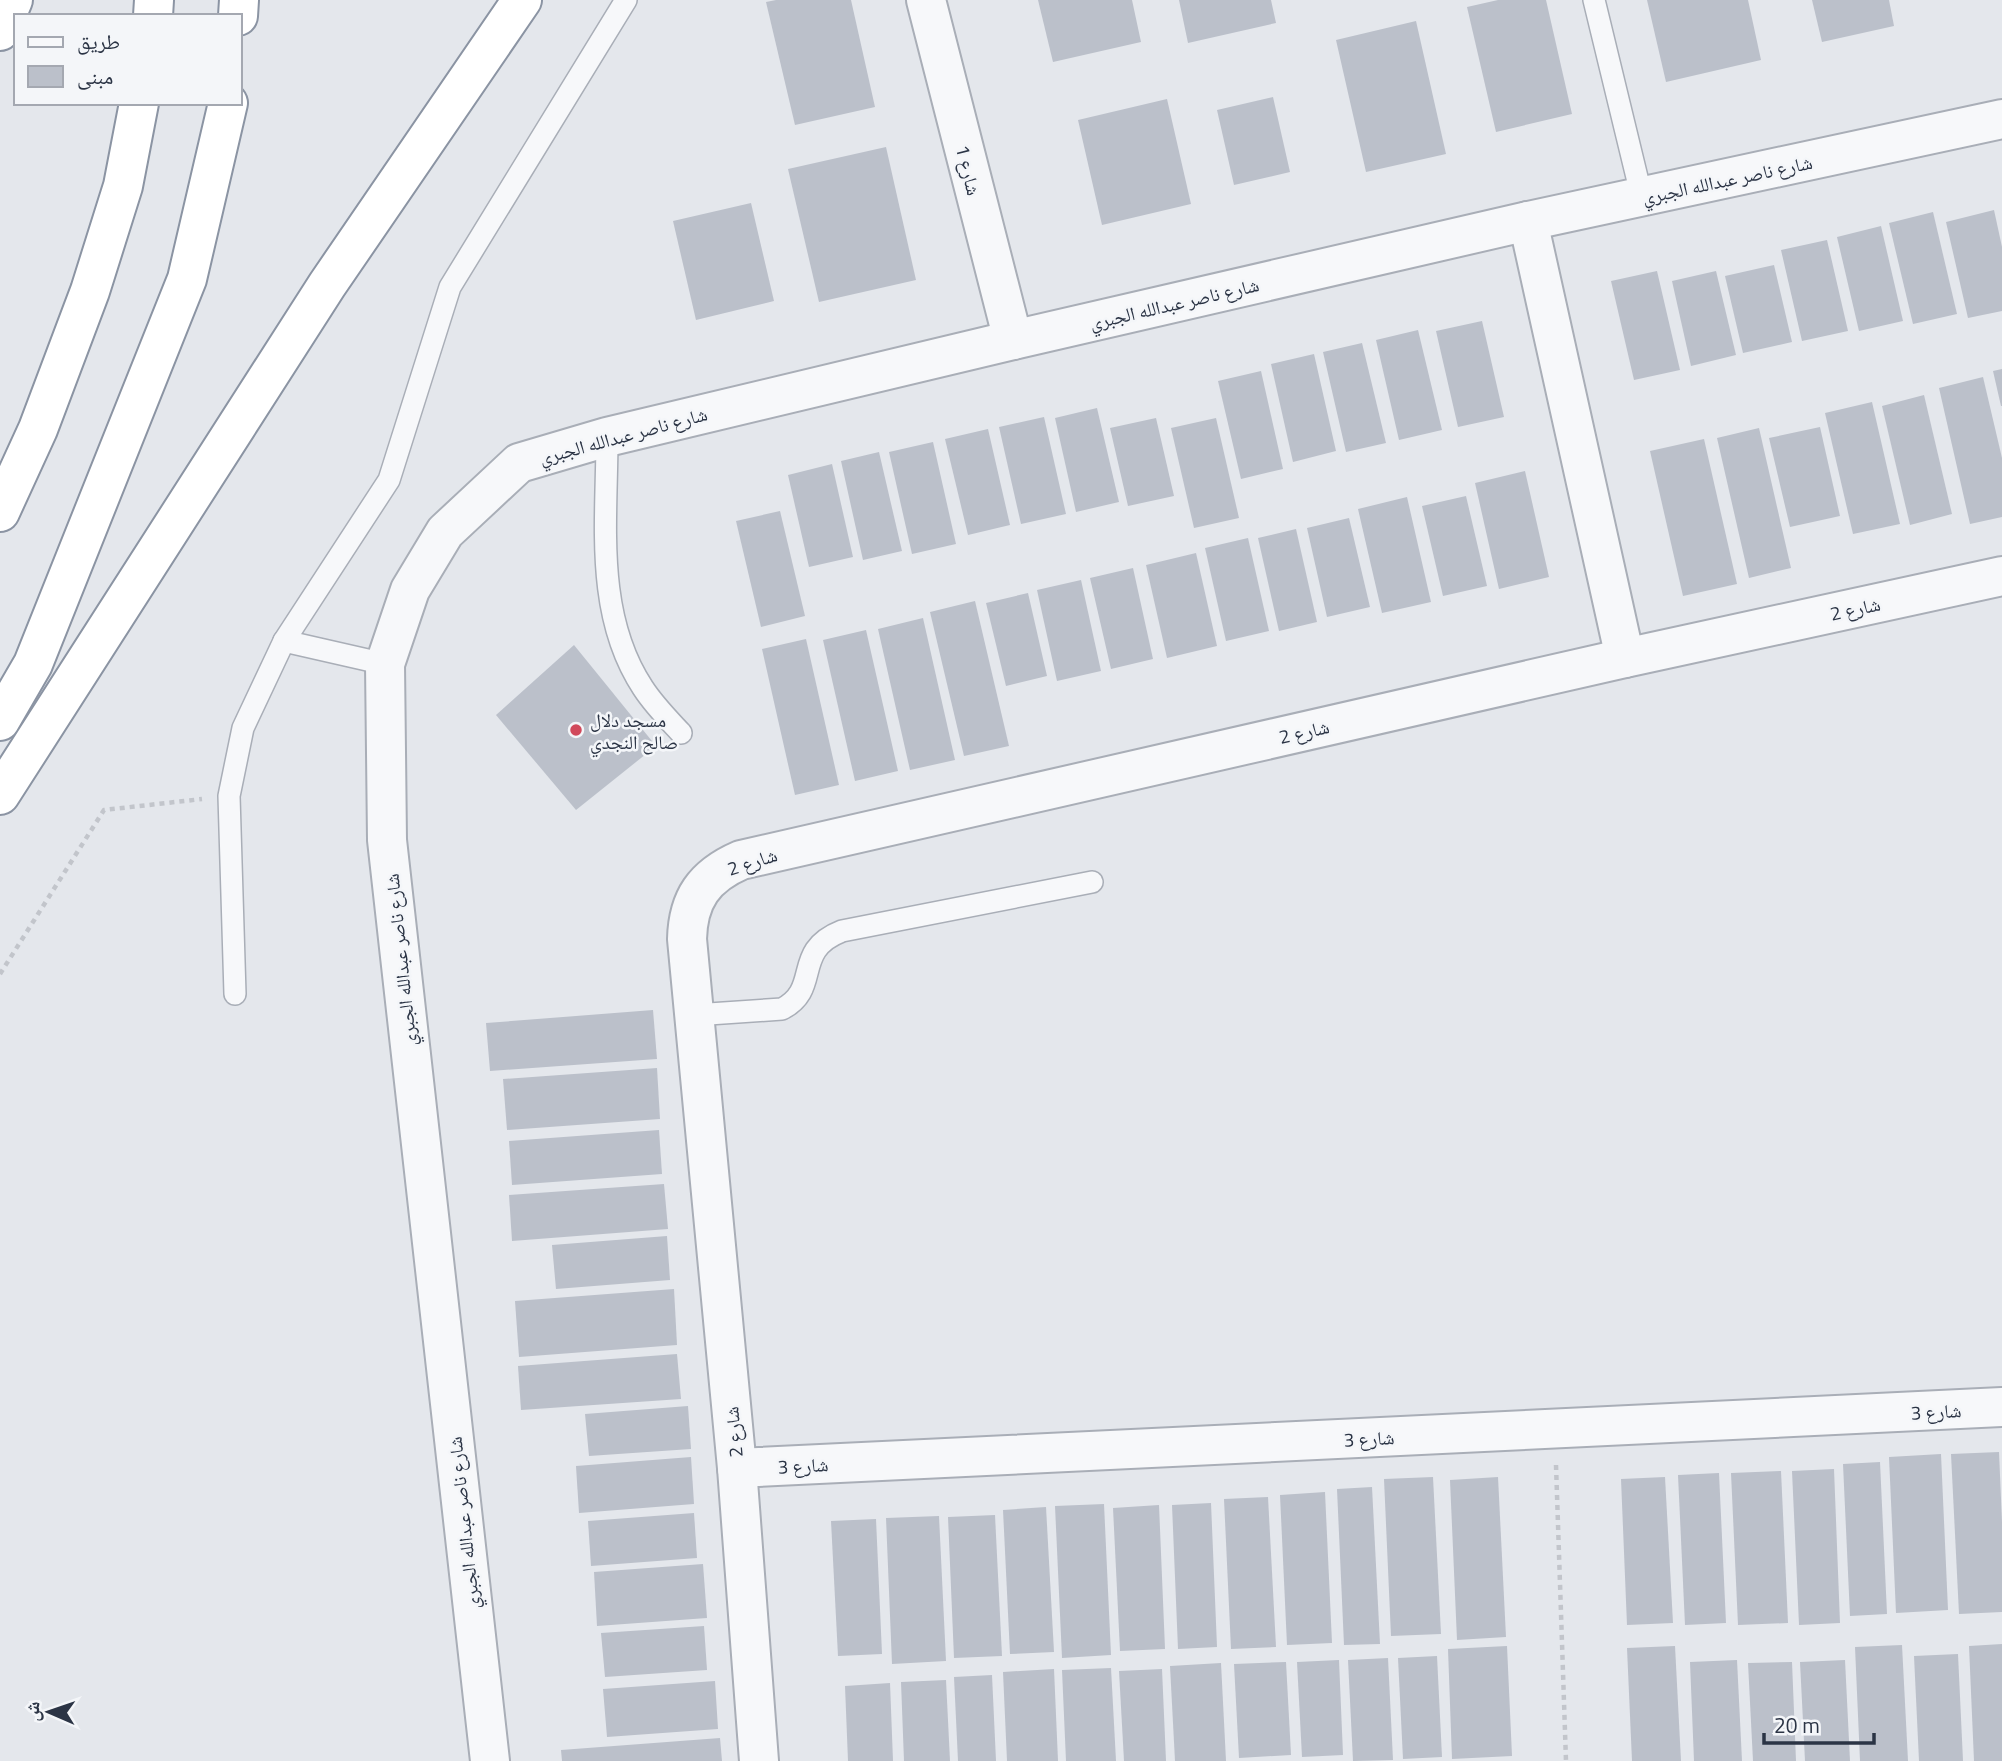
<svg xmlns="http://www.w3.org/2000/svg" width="2002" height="1761" font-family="'Titillium Web','Noto Naskh Arabic',sans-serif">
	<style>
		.building { fill: #bbc0ca }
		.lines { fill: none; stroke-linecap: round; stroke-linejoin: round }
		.service-casing { stroke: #a9aeb7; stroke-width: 24 }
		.minor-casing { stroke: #a9aeb7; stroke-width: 42 }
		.tertiary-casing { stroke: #a9aeb7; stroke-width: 42 }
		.motorway-casing { stroke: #8b94a3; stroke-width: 42 }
		.path { stroke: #c2c5cb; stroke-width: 4.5; stroke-dasharray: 5 5; stroke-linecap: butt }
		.service { stroke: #f7f8fa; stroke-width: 21 }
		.minor { stroke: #f7f8fa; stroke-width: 38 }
		.tertiary { stroke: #f7f8fa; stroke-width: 38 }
		.motorway { stroke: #fff; stroke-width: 38 }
		.poi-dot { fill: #d1495b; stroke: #f4f6f9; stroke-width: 2.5 }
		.labels { text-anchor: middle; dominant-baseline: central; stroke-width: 5; stroke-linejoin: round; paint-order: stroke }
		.street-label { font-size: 19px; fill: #2b3445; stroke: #f4f6f9 }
		.poi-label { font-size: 19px; fill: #2b3445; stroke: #f4f6f9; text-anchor: start }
	</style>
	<rect width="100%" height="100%" fill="#e4e7ec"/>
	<g class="building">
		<polygon points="776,0 851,0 875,107 795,125 766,2"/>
		<polygon points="1038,0 1132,0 1141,42 1053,62"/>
		<polygon points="1179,0 1271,0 1276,23 1188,43"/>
		<polygon points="1498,0 1546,0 1572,114 1496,132 1467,7"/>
		<polygon points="1647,0 1748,0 1761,60 1666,82"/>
		<polygon points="1812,0 1889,0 1894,26 1822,42"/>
		<polygon points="1416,21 1446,154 1366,172 1336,40"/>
		<polygon points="1273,97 1290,172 1234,185 1217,110"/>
		<polygon points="1167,99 1191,204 1102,225 1078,120"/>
		<polygon points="886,147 916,280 819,302 788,169"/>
		<polygon points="751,203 774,301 696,320 673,221"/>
		<polygon points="1994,210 2002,247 2002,311 1968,318 1946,222"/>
		<polygon points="1933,212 1957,314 1913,324 1889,223"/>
		<polygon points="1881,226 1903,321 1859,331 1837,237"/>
		<polygon points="1827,240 1848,331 1802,341 1781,250"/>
		<polygon points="1774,265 1792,342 1743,353 1725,276"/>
		<polygon points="1657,271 1680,370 1634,380 1611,281"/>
		<polygon points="1716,271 1736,355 1691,366 1672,281"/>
		<polygon points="1482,321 1504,417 1458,427 1436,331"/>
		<polygon points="1418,330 1442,430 1399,440 1376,340"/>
		<polygon points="1362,343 1386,443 1346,452 1323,352"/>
		<polygon points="1314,354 1336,451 1293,462 1271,364"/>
		<polygon points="2002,369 2002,406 2001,406 1993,371"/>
		<polygon points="1261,371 1283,469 1241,479 1218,381"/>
		<polygon points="1983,377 2002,458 2002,517 1970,524 1939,388"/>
		<polygon points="1924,395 1952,514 1910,525 1882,406"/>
		<polygon points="1872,402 1900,524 1853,534 1825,413"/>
		<polygon points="1097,408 1119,502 1076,512 1055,418"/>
		<polygon points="1044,417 1066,514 1021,524 999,427"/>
		<polygon points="1156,418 1174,496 1128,506 1110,428"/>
		<polygon points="1216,418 1239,518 1194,528 1171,428"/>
		<polygon points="1820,427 1840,516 1790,527 1769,438"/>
		<polygon points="1759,428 1791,568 1749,578 1717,438"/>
		<polygon points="988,429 1010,525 968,535 945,439"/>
		<polygon points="1704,439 1737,584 1683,596 1650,451"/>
		<polygon points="933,442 956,544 912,554 889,452"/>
		<polygon points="879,452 902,551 863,560 841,461"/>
		<polygon points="832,464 853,557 809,567 788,475"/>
		<polygon points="1525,471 1549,577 1499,589 1475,483"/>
		<polygon points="1466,496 1487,586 1443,596 1422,506"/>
		<polygon points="1407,497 1431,602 1382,613 1358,509"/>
		<polygon points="780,511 805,616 761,627 736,521"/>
		<polygon points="1349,518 1370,607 1327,617 1307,528"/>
		<polygon points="1296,529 1317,622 1279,631 1258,538"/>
		<polygon points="1248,538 1269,631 1226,641 1205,548"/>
		<polygon points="1196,553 1217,646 1167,658 1146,565"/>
		<polygon points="1133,568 1153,659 1111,669 1090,578"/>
		<polygon points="1081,580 1101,671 1057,681 1037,590"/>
		<polygon points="1028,593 1047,676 1006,686 986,603"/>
		<polygon points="975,601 1009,746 964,756 930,612"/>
		<polygon points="923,618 955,760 910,770 878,629"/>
		<polygon points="866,630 898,771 855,781 823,640"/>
		<polygon points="806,639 839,785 795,795 762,649"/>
		<polygon points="574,645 656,746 576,810 496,715"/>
		<polygon points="653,1010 657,1059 490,1071 486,1023"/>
		<polygon points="657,1068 660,1119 507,1130 503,1079"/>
		<polygon points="659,1130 662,1174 512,1185 509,1141"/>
		<polygon points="664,1184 668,1229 512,1241 509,1195"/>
		<polygon points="667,1236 670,1280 556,1289 552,1245"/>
		<polygon points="674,1289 677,1345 519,1357 515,1301"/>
		<polygon points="677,1354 681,1399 521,1410 518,1366"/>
		<polygon points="688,1406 691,1449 589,1456 585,1414"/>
		<polygon points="1999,1452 2002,1522 2002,1612 1959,1614 1951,1454"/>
		<polygon points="1941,1454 1948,1610 1896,1613 1889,1457"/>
		<polygon points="691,1457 694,1504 579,1513 576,1466"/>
		<polygon points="1880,1462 1887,1614 1850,1616 1843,1464"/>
		<polygon points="1834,1469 1840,1623 1799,1625 1792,1471"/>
		<polygon points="1781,1471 1788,1623 1738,1625 1731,1473"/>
		<polygon points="1719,1473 1726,1623 1685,1625 1678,1475"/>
		<polygon points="1433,1477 1441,1634 1391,1636 1384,1479"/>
		<polygon points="1498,1477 1506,1637 1457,1640 1450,1480"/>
		<polygon points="1665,1477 1673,1623 1627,1625 1621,1479"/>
		<polygon points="1372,1487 1380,1644 1344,1645 1337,1489"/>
		<polygon points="1325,1492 1332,1643 1287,1645 1280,1495"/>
		<polygon points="1268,1497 1276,1647 1231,1649 1224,1499"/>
		<polygon points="1211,1503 1217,1647 1178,1649 1172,1505"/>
		<polygon points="1104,1504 1111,1655 1062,1658 1055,1506"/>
		<polygon points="1159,1505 1165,1649 1120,1651 1113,1508"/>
		<polygon points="1046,1507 1054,1652 1010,1654 1003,1510"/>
		<polygon points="694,1513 697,1558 591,1566 588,1521"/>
		<polygon points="995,1515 1002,1656 954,1658 948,1517"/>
		<polygon points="939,1516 946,1661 892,1664 886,1518"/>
		<polygon points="876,1519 882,1654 838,1656 831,1521"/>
		<polygon points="703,1564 707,1618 597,1626 594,1572"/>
		<polygon points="704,1626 707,1670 605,1677 601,1633"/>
		<polygon points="2002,1644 2002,1761 1974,1761 1969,1646"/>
		<polygon points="1902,1645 1908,1761 1860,1761 1855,1647"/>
		<polygon points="1507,1646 1512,1756 1452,1759 1448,1649"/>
		<polygon points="1675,1646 1681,1761 1632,1761 1627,1648"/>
		<polygon points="1958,1654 1963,1761 1919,1761 1914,1656"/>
		<polygon points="1437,1656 1442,1757 1403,1759 1398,1658"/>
		<polygon points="1388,1658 1393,1760 1353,1761 1348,1660"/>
		<polygon points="1339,1660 1343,1755 1302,1757 1297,1662"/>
		<polygon points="1737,1660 1742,1761 1694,1761 1690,1662"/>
		<polygon points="1845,1660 1850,1761 1805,1761 1800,1662"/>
		<polygon points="1286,1662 1291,1755 1239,1758 1234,1664"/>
		<polygon points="1792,1662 1796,1761 1753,1761 1748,1663"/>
		<polygon points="1221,1663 1226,1761 1175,1761 1170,1666"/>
		<polygon points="1111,1668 1116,1761 1066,1761 1062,1670"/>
		<polygon points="1054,1669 1058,1761 1007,1761 1003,1672"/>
		<polygon points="1162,1669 1166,1761 1124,1761 1119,1671"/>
		<polygon points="992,1675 996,1761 958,1761 954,1677"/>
		<polygon points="946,1680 950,1761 904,1761 901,1682"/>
		<polygon points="715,1681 718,1729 607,1737 603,1689"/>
		<polygon points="890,1683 893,1761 848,1761 845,1686"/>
		<polygon points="720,1738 722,1761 562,1761 561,1750"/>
	</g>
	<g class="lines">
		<defs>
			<g id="service">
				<polyline points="1594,0 1642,198"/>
				<path d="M 607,437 C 607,521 594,614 643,688 C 654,705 668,719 681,733"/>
				<polyline points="284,641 385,664"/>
				<polyline points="235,994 229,796 243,728 284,641 389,480 450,287 626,0"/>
				<path d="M 694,1015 L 782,1009 C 822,988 791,951 842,931 L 1092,882"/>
			</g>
			<g id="minor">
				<polyline points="926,0 1013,340"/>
				<polyline points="1528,221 1625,658"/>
				<polyline points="737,1468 2002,1407"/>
				<path d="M 759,1761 L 737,1468 L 687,939 C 688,899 704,876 741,860 L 1625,658 L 2002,576"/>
			</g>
			<polyline id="tertiary" points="490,1761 387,840 385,664 410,590 445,532 519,463 607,437 1013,340 1528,221 2002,119"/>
			<g id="motorway">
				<polyline points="153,16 154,0"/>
				<polyline points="238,16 239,0"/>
				<polyline points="0,31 13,0"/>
				<polyline points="0,512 38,429 90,291 123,186 139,103"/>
				<polyline points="0,721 33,664 187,279 228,103"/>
				<polyline points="0,795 327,285 522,0"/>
			</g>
		</defs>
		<use href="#service" class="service-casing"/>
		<use href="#minor" class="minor-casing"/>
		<use href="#tertiary" class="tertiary-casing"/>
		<use href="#motorway" class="motorway-casing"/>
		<g class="path">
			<polyline points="0,974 104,810 202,799"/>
			<polyline points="1556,1465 1566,1761"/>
		</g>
		<use href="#service" class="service"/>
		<use href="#minor" class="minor"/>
		<use href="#tertiary" class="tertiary"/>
		<use href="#motorway" class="motorway"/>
	</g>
	<circle class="poi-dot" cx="576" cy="730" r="7"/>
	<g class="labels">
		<g class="street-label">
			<text transform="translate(969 170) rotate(76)">شارع 1</text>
			<text transform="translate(1727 179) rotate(-12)">شارع ناصر عبدالله الجبري</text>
			<text transform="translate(1174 303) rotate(-13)">شارع ناصر عبدالله الجبري</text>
			<text transform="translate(623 435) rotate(-15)">شارع ناصر عبدالله الجبري</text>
			<text transform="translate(1855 608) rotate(-12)">شارع 2</text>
			<text transform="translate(1304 731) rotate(-13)">شارع 2</text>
			<text transform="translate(752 861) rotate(-18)">شارع 2</text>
			<text transform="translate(400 960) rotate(-96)">شارع ناصر عبدالله الجبري</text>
			<text transform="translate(1936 1411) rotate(-3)">شارع 3</text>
			<text transform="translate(733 1432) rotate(-95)">شارع 2</text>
			<text transform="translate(1369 1438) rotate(-3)">شارع 3</text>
			<text transform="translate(803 1465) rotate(-3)">شارع 3</text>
			<text transform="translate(463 1523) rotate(-96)">شارع ناصر عبدالله الجبري</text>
		</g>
		<g class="poi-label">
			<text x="590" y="719">مسجد دلال<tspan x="590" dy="22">صالح النجدي</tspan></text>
		</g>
	</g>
	<rect x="14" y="14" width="228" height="91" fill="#f4f6f9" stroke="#a4a8b1" stroke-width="2"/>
	<rect x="28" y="37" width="35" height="10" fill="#f7f8fa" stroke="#a4a8b1" stroke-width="2"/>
	<text x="77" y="49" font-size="21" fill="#2b3445">طريق</text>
	<rect x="28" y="66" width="35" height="21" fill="#bbc0ca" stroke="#a4a8b1" stroke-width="2"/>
	<text x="77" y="84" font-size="21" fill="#2b3445">مبنى</text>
	<g transform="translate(49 1712) rotate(272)" stroke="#f4f6f9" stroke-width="5" paint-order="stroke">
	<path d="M0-5L12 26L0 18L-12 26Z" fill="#2b3445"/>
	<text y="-10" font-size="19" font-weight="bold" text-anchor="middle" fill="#2b3445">ش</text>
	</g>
	<path d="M1764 1733v10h110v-10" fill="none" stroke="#2b3445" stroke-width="3.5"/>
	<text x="1774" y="1733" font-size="21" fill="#2b3445" stroke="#f4f6f9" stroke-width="5" paint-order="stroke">20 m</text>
</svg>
